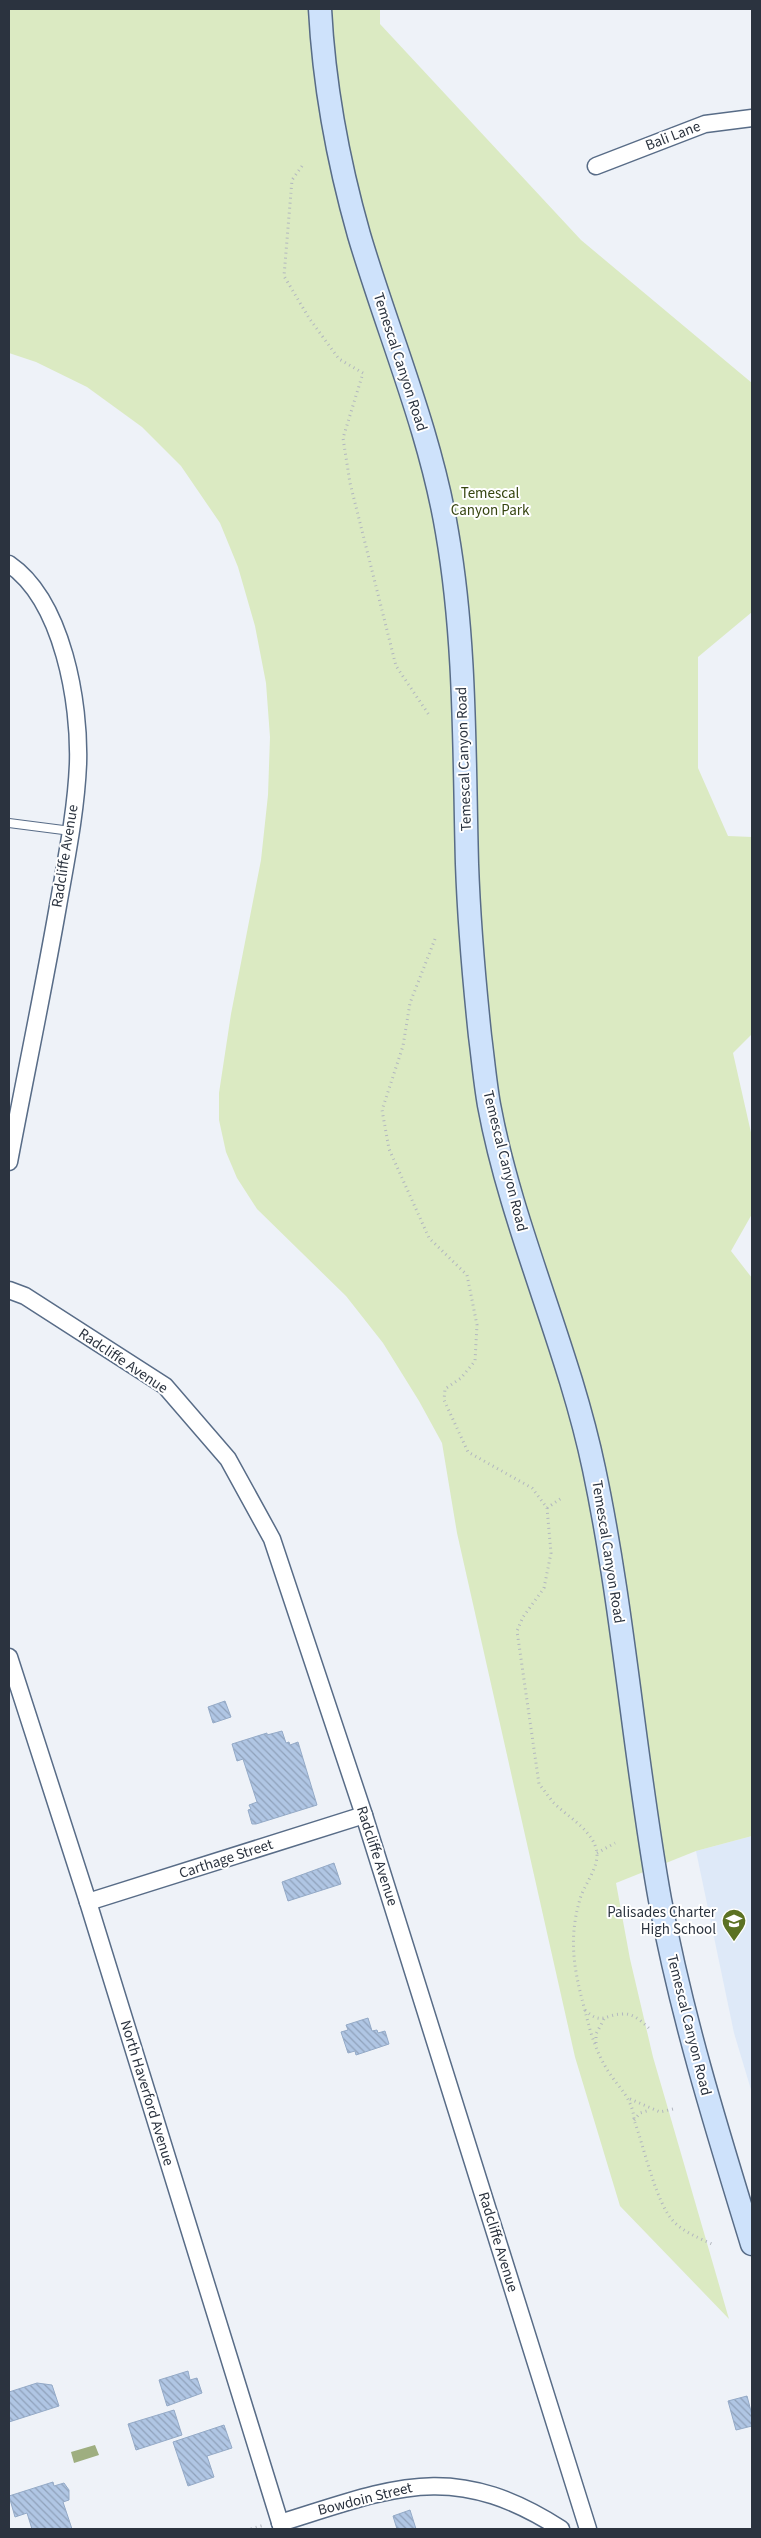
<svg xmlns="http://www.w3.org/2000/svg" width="761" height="2538" font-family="'Source Sans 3',sans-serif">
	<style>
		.built { fill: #dee9f8 }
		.park { fill: #dbeac2 }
		.water { fill: #9eae80 }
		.building { fill: url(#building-back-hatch); stroke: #94aac7 }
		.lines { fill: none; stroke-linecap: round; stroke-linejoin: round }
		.lane-casing { stroke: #586c87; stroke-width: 10 }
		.street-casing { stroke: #586c87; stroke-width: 19 }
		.secondary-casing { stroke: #586c87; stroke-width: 25 }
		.path { stroke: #b2b7bf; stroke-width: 3; stroke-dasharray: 1 4; stroke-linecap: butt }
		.lane { stroke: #fff; stroke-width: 8 }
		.street { stroke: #fff; stroke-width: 16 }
		.secondary { stroke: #cee2fb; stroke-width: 22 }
		.labels { text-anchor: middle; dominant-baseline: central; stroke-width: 4; stroke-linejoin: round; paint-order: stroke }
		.street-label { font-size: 15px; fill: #2b333f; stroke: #fff }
		.park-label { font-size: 15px; fill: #364510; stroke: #fff }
		.poi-label { font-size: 15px; fill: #2b333f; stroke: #fff; text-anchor: end }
	</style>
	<defs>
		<pattern id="building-back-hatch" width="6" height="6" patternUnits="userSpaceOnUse" patternTransform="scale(1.25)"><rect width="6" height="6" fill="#b0c6e4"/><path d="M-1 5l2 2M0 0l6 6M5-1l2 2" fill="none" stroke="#8fa1ba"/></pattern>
	</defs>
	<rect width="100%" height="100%" fill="#eef2f8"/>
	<polygon class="built" points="752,1836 752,2093 734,2033 696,1851"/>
	<polygon class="park" points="9,9 380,9 380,24 581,240 752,383 752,612 698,657 698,768 728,836 752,837 752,1034 733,1053 752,1137 752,1214 731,1251 752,1278 752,1836 696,1851 616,1883 630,1959 653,2057 729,2319 620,2206 575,2057 457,1533 442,1443 419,1401 383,1343 346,1296 257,1209 237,1178 226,1152 219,1120 219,1093 231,1014 261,860 268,795 270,737 266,683 255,626 238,567 220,523 181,466 142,427 87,387 36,362 9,353"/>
	<polygon class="water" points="95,2445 99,2455 74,2463 71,2452"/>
	<g class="building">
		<polygon points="225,1701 231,1717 213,1723 208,1707"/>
		<polygon points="282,1731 286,1743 289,1742 290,1745 298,1742 317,1805 256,1824 252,1824 248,1810 251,1809 249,1805 257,1802 243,1759 237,1761 232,1744 267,1733 267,1735"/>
		<polygon points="334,1863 341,1884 288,1901 282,1882"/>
		<polygon points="368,2018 372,2031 377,2030 378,2033 385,2031 389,2044 356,2055 355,2051 348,2053 341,2032 348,2030 346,2025"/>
		<polygon points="188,2371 190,2380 197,2378 202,2393 167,2406 159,2380"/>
		<polygon points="37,2383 52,2385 59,2406 9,2422 9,2392"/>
		<polygon points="747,2396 752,2415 752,2426 736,2430 728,2401"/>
		<polygon points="174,2410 182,2435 136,2450 128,2424"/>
		<polygon points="224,2425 232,2448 207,2456 214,2477 188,2486 173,2442"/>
		<polygon points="53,2482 54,2486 64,2483 69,2490 69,2500 63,2502 72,2529 32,2529 27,2513 15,2517 9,2496"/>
		<polygon points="410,2510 416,2529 397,2529 393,2516"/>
	</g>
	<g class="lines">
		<defs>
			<polyline id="lane" points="9,823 71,831"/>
			<g id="street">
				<polyline points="596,166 705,124 752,118"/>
				<path d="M 9,564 C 63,601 80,703 78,764 C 76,812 66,860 58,906 C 43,992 25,1077 9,1162"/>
				<polyline points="9,1290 25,1296 165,1386 228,1459 272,1539 364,1815 588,2529"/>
				<polyline points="9,1657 88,1902 282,2529"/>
				<polyline points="88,1902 364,1815"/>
				<path d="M 280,2523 C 393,2488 452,2459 561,2529"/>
			</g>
			<path id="secondary" d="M 320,9 C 324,85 338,161 359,235 C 388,333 430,430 447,532 C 466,641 464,754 467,864 C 469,922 474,979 480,1036 C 483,1059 485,1082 489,1105 C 512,1229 568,1345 594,1469 C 624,1611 634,1757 660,1900 C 682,2018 717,2130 752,2244"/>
		</defs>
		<use href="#lane" class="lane-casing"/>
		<use href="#street" class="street-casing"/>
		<use href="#secondary" class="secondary-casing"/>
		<g class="path">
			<polyline points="302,166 292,180 284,276 309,318 339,359 363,373 343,438 350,483 396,666 429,715"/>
			<path d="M 435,939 L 410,1003 L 403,1046 L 382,1110 L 389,1149 L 429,1238 L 467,1275 L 477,1325 L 475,1361 L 461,1378 L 445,1389 L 444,1400 L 468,1452 L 532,1488 L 547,1508 L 551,1553 L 544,1588 L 523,1617 L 517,1631 L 539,1784 C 544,1790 548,1796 553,1802 C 567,1817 594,1830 597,1853 C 598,1869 584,1885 580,1899 C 566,1947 577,1980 589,2026 C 593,2041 599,2057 608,2071 C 619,2088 633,2099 634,2120 C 644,2146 656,2205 675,2223 C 686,2233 699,2238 712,2244"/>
			<polyline points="547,1508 563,1497"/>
			<polyline points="597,1853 615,1843"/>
			<path d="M 585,2010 C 602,2026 605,2014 623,2014 C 634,2013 643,2023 651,2030"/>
			<polyline points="596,2043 596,2034 604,2019"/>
			<polyline points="630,2099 660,2112 673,2109"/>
			<polyline points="634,2120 640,2113 650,2110"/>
			<polyline points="251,2529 264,2525"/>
		</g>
		<use href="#lane" class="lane"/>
		<use href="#street" class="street"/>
		<use href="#secondary" class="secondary"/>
	</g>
	<defs>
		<symbol id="school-pin" viewBox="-11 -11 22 30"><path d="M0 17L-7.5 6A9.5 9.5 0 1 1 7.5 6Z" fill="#5c7223" stroke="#fff"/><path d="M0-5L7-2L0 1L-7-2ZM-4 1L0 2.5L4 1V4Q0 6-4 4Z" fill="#fff"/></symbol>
	</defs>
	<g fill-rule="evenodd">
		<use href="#school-pin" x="720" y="1907" width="28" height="38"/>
	</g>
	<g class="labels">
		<g class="street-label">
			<text transform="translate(673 136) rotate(-21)">Bali Lane</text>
			<text transform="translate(400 362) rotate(72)">Temescal Canyon Road</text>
			<text transform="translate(464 759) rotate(-92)">Temescal Canyon Road</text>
			<text transform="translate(65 856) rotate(-81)">Radcliffe Avenue</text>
			<text transform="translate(505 1161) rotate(76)">Temescal Canyon Road</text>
			<text transform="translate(123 1361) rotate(34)">Radcliffe Avenue</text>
			<text transform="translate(608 1552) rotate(81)">Temescal Canyon Road</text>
			<text transform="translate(377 1856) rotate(72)">Radcliffe Avenue</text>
			<text transform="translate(226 1859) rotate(-18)">Carthage Street</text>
			<text transform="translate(689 2025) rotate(76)">Temescal Canyon Road</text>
			<text transform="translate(147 2093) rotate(73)">North Haverford Avenue</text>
			<text transform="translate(498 2242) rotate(73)">Radcliffe Avenue</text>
			<text transform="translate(365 2499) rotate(-14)">Bowdoin Street</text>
		</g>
		<g class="park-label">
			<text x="490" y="493">Temescal<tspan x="490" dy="17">Canyon Park</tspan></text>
		</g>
		<g class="poi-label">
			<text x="716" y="1912">Palisades Charter<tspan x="716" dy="17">High School</tspan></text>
		</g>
	</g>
	<rect width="761" height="2538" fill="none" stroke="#2b333f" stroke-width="20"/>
</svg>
